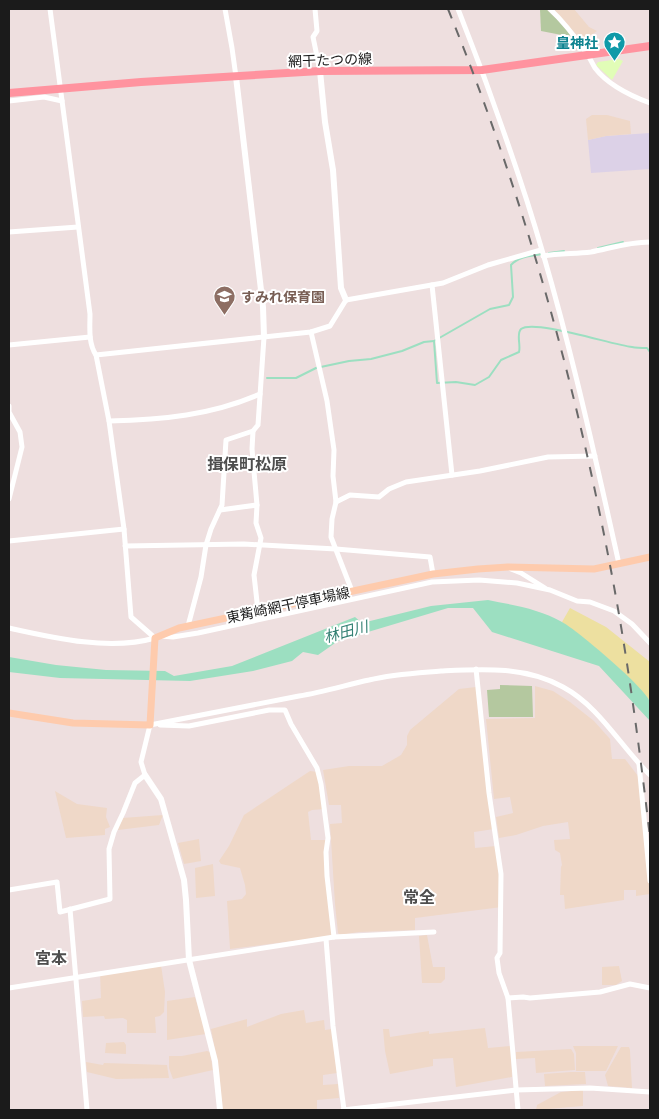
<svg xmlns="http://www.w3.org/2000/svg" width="659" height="1119" font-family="'DejaVu Sans','Noto Sans JP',sans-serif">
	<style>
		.industrial { fill: #dcd1e7 }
		.farmland { fill: #efd8c8 }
		.grass { fill: #ede0a0 }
		.cemetery { fill: #b4c89f }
		.park { fill: #e1fdb7 }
		.water { fill: #9cdfc1 }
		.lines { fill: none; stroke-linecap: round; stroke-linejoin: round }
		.stream { stroke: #9cdfc1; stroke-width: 2 }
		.minor { stroke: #fff; stroke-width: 5 }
		.tertiary { stroke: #fff; stroke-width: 6 }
		.secondary { stroke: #fecbad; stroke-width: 7 }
		.primary { stroke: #ff939f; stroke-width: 8 }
		.rail { stroke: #696969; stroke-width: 2; stroke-dasharray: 10 10; stroke-linecap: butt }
		.labels { text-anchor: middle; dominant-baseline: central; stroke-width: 4; stroke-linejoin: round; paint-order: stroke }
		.culture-label { font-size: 14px; font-weight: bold; fill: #0d838f; stroke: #fff; text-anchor: end }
		.street-label { font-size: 14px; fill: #1b1b1b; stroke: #fff }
		.education-label { font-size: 14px; font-weight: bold; fill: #785e54; stroke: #fff; text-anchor: start }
		.water-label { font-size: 15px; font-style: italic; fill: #338073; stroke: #fff }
		.quarter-label { font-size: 16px; font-weight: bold; fill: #4e4e4e; stroke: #fff }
	</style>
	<rect width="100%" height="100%" fill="#eedfdf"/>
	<polygon class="industrial" points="650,133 650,169 591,173 588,140 606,136"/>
	<g class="farmland">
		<polygon points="552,9 574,9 589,27 597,31 587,38 578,36"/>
		<polygon points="592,115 607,115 630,121 631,134 606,136 588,140 586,119"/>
		<polygon points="535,686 553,691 570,702 594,721 610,739 612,759 625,759 638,776 648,854 650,894 636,896 636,890 624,890 624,900 565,909 564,895 560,895 561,867 562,865 560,853 555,850 554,840 570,839 568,822 543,826 516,835 499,838 496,817 513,813 510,797 494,799 486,719 535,718"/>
		<polygon points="476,687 494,829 474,832 475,848 496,846 502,907 415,918 415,930 359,932 340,935 338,933 335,904 330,824 342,823 341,805 329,805 323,770 349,766 382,766 401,755 407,745 407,736 410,730 459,689"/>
		<polygon points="310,771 318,772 325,809 312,810 308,812 311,840 327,840 332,936 230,949 227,901 242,899 246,894 245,885 240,868 221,864 219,861 229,846 244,815"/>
		<polygon points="55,791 77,804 107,808 106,817 110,827 105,829 105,835 66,838"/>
		<polygon points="163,815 159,825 118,830 122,818"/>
		<polygon points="199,839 201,861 184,864 178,843"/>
		<polygon points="213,864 215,896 196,898 195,868"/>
		<polygon points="427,935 433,967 445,967 445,979 441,983 422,983 419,936"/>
		<polygon points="161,965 165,992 164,1012 160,1016 155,1017 156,1033 127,1033 127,1020 123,1018 105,1019 104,1016 83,1017 82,1001 101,998 100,973"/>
		<polygon points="619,966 622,981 616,985 602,985 602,967"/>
		<polygon points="195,997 206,1034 167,1040 167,1001"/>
		<polygon points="304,1010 306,1023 324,1020 325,1030 332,1029 337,1073 323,1075 323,1085 338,1084 339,1098 317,1100 317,1110 222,1110 219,1071 211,1029 247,1019 247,1027 281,1014"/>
		<polygon points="485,1028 488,1048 511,1046 512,1077 456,1087 453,1058 433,1059 433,1066 390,1074 385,1051 383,1029 389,1029 390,1037 429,1031 429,1034"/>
		<polygon points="124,1042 126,1045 126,1054 105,1053 106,1043"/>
		<polygon points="573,1046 618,1046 606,1071 576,1071 576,1053"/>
		<polygon points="621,1047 629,1047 630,1050 632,1088 608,1086 605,1075"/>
		<polygon points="571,1049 574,1054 575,1070 536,1073 535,1058 516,1059 516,1052"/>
		<polygon points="207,1051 210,1052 213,1070 173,1079 169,1068 169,1056 182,1056"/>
		<polygon points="86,1062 103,1065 104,1063 167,1065 169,1078 116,1079 87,1072"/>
		<polygon points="571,1072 585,1072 586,1084 545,1086 544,1074"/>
		<polygon points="583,1090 583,1106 536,1110 537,1105 561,1092"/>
	</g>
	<path class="grass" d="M 570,608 L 606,627 L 650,662 L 650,701 C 625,670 593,646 562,622 Z"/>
	<g class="cemetery">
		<polygon points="540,9 546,9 566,28 572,37 541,31"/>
		<polygon points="500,685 532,686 533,717 489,717 487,690 500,689"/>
	</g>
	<polygon class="park" points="619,59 623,61 612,80 596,65 598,62"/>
	<path class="water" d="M 488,600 C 513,605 540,609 562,622 C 577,630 647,689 650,702 C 652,708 650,716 650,721 L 599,666 L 492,632 L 473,608 L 448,608 L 338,641 L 318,655 L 303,652 L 292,661 L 253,671 L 190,681 L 60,678 L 9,672 L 9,657 L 56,665 L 106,670 L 165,671 L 174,676 L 232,666 L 355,617 L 362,623 L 431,606 Z"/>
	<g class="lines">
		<g class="stream">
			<polyline points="598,248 623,242"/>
			<polyline points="549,253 564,251"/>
			<path d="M 434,341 L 437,383 L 456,382 L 475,385 L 489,377 L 501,360 L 519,352 C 521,345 516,334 521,329 C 534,319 613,345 632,347 C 637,348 642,348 647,348 L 650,352"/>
			<path d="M 267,378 L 296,378 L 316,368 L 349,361 L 371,359 L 402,351 L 424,342 L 434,341 L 490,309 L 509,305 L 513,297 L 511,265 C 519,256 531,256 542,254"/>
		</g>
		<g class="minor">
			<polyline points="225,9 232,48 236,77"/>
			<polyline points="315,9 317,31 313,37 320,71"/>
			<path d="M 458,9 C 483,72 506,136 527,201 C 565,320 592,442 619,564"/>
			<path d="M 550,9 C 564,22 576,38 587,54 C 590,58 592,63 595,68 C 608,85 631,96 650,103"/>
			<polyline points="9,101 44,97 62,101"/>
			<polyline points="9,232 78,227"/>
			<path d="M 543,256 C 559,253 575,254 591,252 C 611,248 629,242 650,242"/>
			<polyline points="432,285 452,475"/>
			<polyline points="311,332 327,401 334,450 333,476 336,502 332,519 331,537 352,591"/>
			<polyline points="9,345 90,337"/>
			<polyline points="96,355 311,332 330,326 346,300 443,283 488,265 541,250"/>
			<polyline points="9,406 9,412 20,432 22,447 9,499"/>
			<path d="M 109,421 C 162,420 212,415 260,394"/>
			<polyline points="336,502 350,495 379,497 389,489 406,482 480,471 548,457 595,456"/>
			<polyline points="220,510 257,505"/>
			<polyline points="9,541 124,529"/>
			<polyline points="125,546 244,544 336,549 430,557 433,574"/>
			<polyline points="511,569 521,573 545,588"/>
			<polyline points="258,611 254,575 261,538 256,523 257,505 252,449 253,431 258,425 264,337"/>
			<polyline points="188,626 201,577 206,545 211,529 222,505 226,440 253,431"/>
			<path d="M 9,628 C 54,638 110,651 155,638 L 131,617 L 124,529 L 109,421 L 96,355 C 88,343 90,327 90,314 L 50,9"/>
			<polyline points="161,636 173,637 198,633 432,582 479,580 517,583 550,590 577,601 590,602 614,611 632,624 650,643"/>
			<polyline points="476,669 489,793 501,874 500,953 497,958 499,973 508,998 518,1110"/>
			<path d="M 150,725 C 200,715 250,706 299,696 C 323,692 346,685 369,680 C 393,674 417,673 441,671 C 482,669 525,666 563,687 C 600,707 620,746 650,775"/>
			<polyline points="160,725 189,726 269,710 285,710 291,724 317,768 321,784 328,838 326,852 327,876 334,937"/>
			<polyline points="639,764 650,881"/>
			<polyline points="9,890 57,882 60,912 110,899 109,849 114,832 123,813 135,783 145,775 141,762 150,725"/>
			<polyline points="70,909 87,1110"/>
			<polyline points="326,939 333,1026 344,1110"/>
			<polyline points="9,988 334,937 434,932"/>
			<polyline points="508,998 523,997 530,998 600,992 630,984 650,988"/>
			<polyline points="343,1110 516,1090 590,1088 650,1092"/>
		</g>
		<g class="tertiary">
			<polyline points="320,71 325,122 333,170 341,288 346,300"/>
			<polyline points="236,77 263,307 264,337"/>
			<polyline points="145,775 161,799 184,880 186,900 189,960 215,1061 220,1110"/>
		</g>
		<polyline class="secondary" points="9,713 73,723 150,725 155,638 179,628 433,574 478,569 508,567 594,569 650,557"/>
		<polyline class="primary" points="9,93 141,82 320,71 482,70 650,46"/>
		<path class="rail" d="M 448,9 C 520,186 573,372 609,560 C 627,652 639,744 650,837"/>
	</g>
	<defs>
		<symbol id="sight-pin" viewBox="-11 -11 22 30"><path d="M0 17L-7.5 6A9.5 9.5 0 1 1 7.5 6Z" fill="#0f9aa8" stroke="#fff"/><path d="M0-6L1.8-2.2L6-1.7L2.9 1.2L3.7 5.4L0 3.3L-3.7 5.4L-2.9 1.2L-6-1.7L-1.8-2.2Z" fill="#fff"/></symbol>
		<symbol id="school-pin" viewBox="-11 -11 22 30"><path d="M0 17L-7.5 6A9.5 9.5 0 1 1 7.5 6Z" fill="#8d6e63" stroke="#fff"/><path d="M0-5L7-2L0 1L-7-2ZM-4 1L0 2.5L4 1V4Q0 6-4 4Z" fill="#fff"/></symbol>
	</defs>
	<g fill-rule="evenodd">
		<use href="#sight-pin" x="602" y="30" width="25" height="34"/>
		<use href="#school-pin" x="212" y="284" width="25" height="34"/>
	</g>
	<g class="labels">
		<g class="culture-label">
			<text x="598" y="43">皇神社</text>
		</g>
		<g class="street-label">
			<text transform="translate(330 60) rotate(-2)">網干たつの線</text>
			<text transform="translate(288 605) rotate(-12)">東觜崎網干停車場線</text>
		</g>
		<g class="education-label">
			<text x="241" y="297">すみれ保育園</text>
		</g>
		<g class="water-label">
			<text transform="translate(346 632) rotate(-15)">林田川</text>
		</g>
		<g class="quarter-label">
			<text x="247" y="464">揖保町松原</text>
			<text x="419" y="897">常全</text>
			<text x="51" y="958">宮本</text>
		</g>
	</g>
	<rect width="659" height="1119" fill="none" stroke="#1b1b1b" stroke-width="20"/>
</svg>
